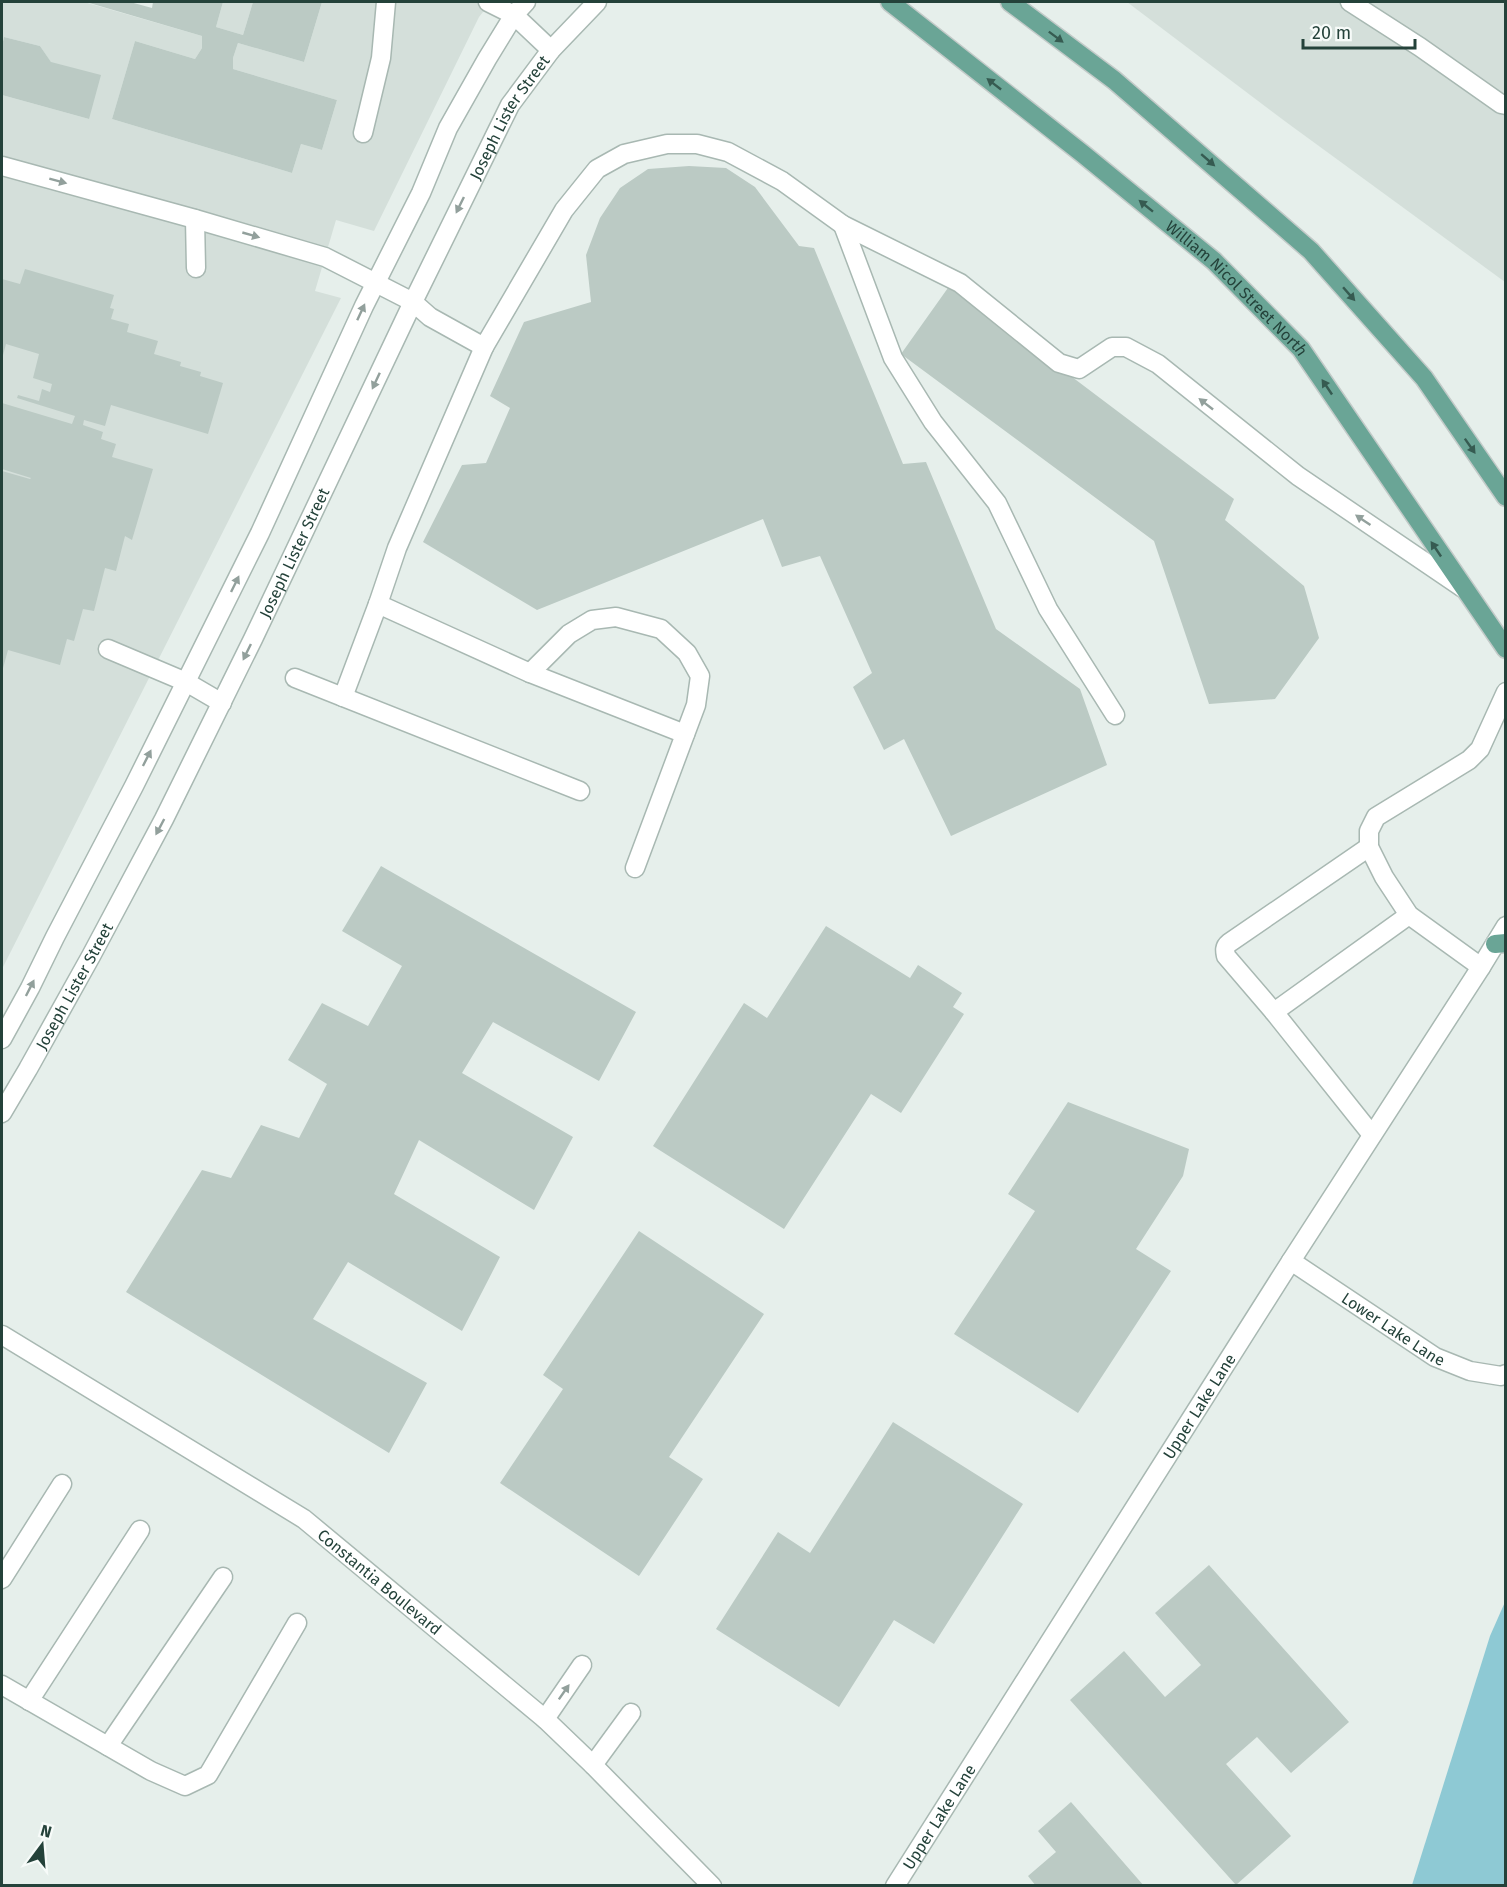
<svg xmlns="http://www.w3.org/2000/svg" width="1507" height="1887" font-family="'Fira Sans',sans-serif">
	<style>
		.built { fill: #d4dfda }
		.water { fill: #8ec9d4 }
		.building { fill: #bbcac4 }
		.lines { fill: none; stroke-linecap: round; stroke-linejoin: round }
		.minor-casing { stroke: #a8b8b2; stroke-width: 21 }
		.major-casing { stroke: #c2cac8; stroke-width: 21 }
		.minor { stroke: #fff; stroke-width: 18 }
		.major { stroke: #6aa596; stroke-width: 18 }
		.oneway { fill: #365b51 }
		.oneway2 { fill: #92a09c }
		.labels { text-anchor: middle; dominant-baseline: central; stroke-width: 5; stroke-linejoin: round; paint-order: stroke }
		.street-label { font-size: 16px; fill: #24423a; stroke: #f7fbf9 }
	</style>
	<rect width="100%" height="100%" fill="#e6efeb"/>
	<g class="built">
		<polygon points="2,2 84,2 202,36 202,48 195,59 135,41 112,119 292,173 301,144 322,150 337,100 233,69 233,58 238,43 304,62 322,2 491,2 479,17 374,231 336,220 315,291 341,298 2,969 2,95 89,119 40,46 4,37 2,46"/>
		<polygon points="223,2 253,2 243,35 216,27"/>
		<polygon points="1127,2 1505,2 1505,282 1286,122"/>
	</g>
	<polygon class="water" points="1505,1602 1505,1885 1412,1885 1490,1636"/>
	<g class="building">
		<polygon points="86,2 130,2 152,8 153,2 223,2 216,27 243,35 253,2 322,2 304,62 238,43 233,58 233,69 337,100 322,150 301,144 292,173 112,119 135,41 195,59 202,48 202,36"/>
		<polygon points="4,37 40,46 51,62 101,75 89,119 2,95 2,46"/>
		<polygon points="689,166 726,168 755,187 799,246 814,248 903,464 926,462 996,629 1080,689 1107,765 951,836 904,739 884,750 853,687 872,673 820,556 782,567 763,519 537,610 423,542 462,465 486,463 510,408 490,396 524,322 591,302 586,255 600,218 620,188 648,169"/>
		<polygon points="25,269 114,295 110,308 114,309 111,319 129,324 127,332 158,341 154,354 181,362 180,366 201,372 200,376 223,383 208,434 111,405 105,426 84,420 83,425 103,432 101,439 116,444 112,457 153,469 132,540 125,536 116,571 105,568 94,611 83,609 74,641 67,639 60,665 8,650 2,672 2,471 30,479 31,478 2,469 2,403 72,424 75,416 17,398 18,395 39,401 42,389 50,392 52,384 33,378 39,354 6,344 2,359 2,279 20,284"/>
		<polygon points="950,285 1234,499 1225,520 1304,586 1319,638 1275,699 1209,704 1154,541 901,354"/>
		<polygon points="381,866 636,1012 599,1081 493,1022 462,1073 573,1137 534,1210 419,1140 394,1194 500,1257 462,1331 348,1262 313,1319 427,1383 389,1453 126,1292 202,1170 231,1178 261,1125 299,1138 327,1084 288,1060 322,1003 368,1026 402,966 342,931"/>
		<polygon points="826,926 910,978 918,965 962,993 953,1007 964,1014 901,1113 871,1094 784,1229 653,1146 744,1003 767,1018"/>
		<polygon points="1068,1102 1189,1149 1183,1176 1136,1249 1171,1271 1078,1413 954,1334 1035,1211 1008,1194"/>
		<polygon points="639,1231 764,1314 669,1457 703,1479 639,1576 500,1483 563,1389 543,1375"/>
		<polygon points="893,1422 1023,1504 934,1644 894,1620 839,1707 716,1629 778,1532 810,1553"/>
		<polygon points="1209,1565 1349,1722 1291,1773 1257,1737 1226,1764 1291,1836 1236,1885 1070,1700 1124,1651 1165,1697 1201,1665 1155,1613"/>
		<polygon points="1071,1802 1144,1886 1036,1886 1028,1876 1056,1852 1038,1831"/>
	</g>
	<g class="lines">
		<defs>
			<g id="minor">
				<polyline points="488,2 514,15 551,50"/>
				<polyline points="1350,2 1420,47 1501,104 1506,105"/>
				<polyline points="363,133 381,58 386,2"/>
				<polyline points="2,166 195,219 325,257 413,302 430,317 484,347 564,210 597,169 624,154 667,144 697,144 728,152 782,181 843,225 960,283 1059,363 1079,369 1112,347 1126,347 1158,364 1298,476 1463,588"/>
				<polyline points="195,219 196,268"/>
				<polyline points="843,225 893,358 933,422 997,503 1048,609 1115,715"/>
				<polyline points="484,347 397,548 378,604 530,673 685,734"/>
				<polyline points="108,649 186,682 222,703"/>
				<polyline points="530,673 569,634 592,620 616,617 661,629 687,653 700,676 696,705 635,868"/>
				<polyline points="295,678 580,791"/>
				<polyline points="343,697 378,604"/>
				<path d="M 1369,847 L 1229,943 C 1224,947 1225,951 1226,956 L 1274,1012 L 1372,1135"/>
				<polyline points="1481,967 1409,915 1384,877 1369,847 1369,831 1376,817 1469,760 1480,749 1506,692"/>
				<polyline points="1274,1012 1409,915"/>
				<polyline points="2,1039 30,988 55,937 134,786 260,533 364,306 421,193 448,128 487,59 514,15 526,2"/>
				<path id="s1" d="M 2,1113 L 28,1069 L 91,956 L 164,819 L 253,639 L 413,302 L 510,105 L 551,50 L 597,2"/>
				<path id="s2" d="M 1291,1261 L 1435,1357 L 1470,1371 L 1501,1376 L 1506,1374"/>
				<path id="s3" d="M 2,1335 L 304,1519 L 545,1719 L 593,1765 L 712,1886"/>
				<polyline points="2,1579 62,1484"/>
				<polyline points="2,1685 151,1771 185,1786 208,1775 297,1623"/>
				<polyline points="29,1701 140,1530"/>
				<polyline points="545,1719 582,1665"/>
				<polyline points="108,1746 223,1577"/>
				<polyline points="593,1765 631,1713"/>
				<path id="s4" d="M 895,1886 L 1291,1261 L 1481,967 L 1506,926"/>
			</g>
			<g id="major">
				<path id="s5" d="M 890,2 L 1083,154 L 1214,261 L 1301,349 L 1506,649"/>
				<polyline points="1010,2 1114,80 1311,251 1424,378 1506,497"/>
				<polyline points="1495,944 1506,943"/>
			</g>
		</defs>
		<use href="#minor" class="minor-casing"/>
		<use href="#major" class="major-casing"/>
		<use href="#minor" class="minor"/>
		<use href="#major" class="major"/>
	</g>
	<defs><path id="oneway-solid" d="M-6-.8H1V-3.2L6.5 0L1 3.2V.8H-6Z" transform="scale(1.5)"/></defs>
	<g class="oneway">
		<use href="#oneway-solid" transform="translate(1056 37) rotate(37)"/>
		<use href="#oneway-solid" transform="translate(994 84) rotate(-142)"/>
		<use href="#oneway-solid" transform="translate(1208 160) rotate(41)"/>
		<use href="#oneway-solid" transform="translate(1146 206) rotate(-141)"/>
		<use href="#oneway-solid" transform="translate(1349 294) rotate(49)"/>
		<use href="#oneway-solid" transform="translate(1327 387) rotate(-124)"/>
		<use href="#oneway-solid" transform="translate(1470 446) rotate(55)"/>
		<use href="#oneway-solid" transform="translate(1436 549) rotate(-124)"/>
	</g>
	<g class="oneway2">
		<use href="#oneway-solid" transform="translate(58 181) rotate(15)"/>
		<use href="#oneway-solid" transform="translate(460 205) rotate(116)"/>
		<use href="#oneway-solid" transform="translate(251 235) rotate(16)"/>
		<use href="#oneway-solid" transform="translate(361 312) rotate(-65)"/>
		<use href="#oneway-solid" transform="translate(376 381) rotate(115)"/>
		<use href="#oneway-solid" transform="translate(1206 404) rotate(-142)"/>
		<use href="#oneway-solid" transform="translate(1363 520) rotate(-146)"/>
		<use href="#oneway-solid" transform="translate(235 584) rotate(-64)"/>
		<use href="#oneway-solid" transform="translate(247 652) rotate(116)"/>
		<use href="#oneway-solid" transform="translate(147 758) rotate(-63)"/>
		<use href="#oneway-solid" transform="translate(160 827) rotate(118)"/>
		<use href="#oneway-solid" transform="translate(30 988) rotate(-63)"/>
		<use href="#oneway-solid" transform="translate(564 1692) rotate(-55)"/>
	</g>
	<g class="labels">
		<g class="street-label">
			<text stroke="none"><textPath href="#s1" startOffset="1118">Joseph Lister Street</textPath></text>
			<text stroke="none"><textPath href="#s5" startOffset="450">William Nicol Street North</textPath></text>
			<text stroke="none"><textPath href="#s1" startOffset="632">Joseph Lister Street</textPath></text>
			<text stroke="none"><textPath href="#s1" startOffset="146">Joseph Lister Street</textPath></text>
			<text stroke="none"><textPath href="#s2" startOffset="123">Lower Lake Lane</textPath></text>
			<text stroke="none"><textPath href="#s4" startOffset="568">Upper Lake Lane</textPath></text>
			<text stroke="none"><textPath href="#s3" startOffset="452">Constantia Boulevard</textPath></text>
			<text stroke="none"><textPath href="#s4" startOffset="82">Upper Lake Lane</textPath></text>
		</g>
	</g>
	<rect width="1507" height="1887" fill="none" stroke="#24423a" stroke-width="6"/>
	<g transform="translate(42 1845) rotate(16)" stroke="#f7fbf9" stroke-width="4.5" paint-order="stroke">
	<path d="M0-4.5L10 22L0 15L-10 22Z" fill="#24423a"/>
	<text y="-9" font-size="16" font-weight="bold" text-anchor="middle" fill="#24423a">N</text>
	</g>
	<path d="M1303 39v9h112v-9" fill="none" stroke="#24423a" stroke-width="3"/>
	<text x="1312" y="39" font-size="18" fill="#24423a" stroke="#f7fbf9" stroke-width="4.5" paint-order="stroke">20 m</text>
</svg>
